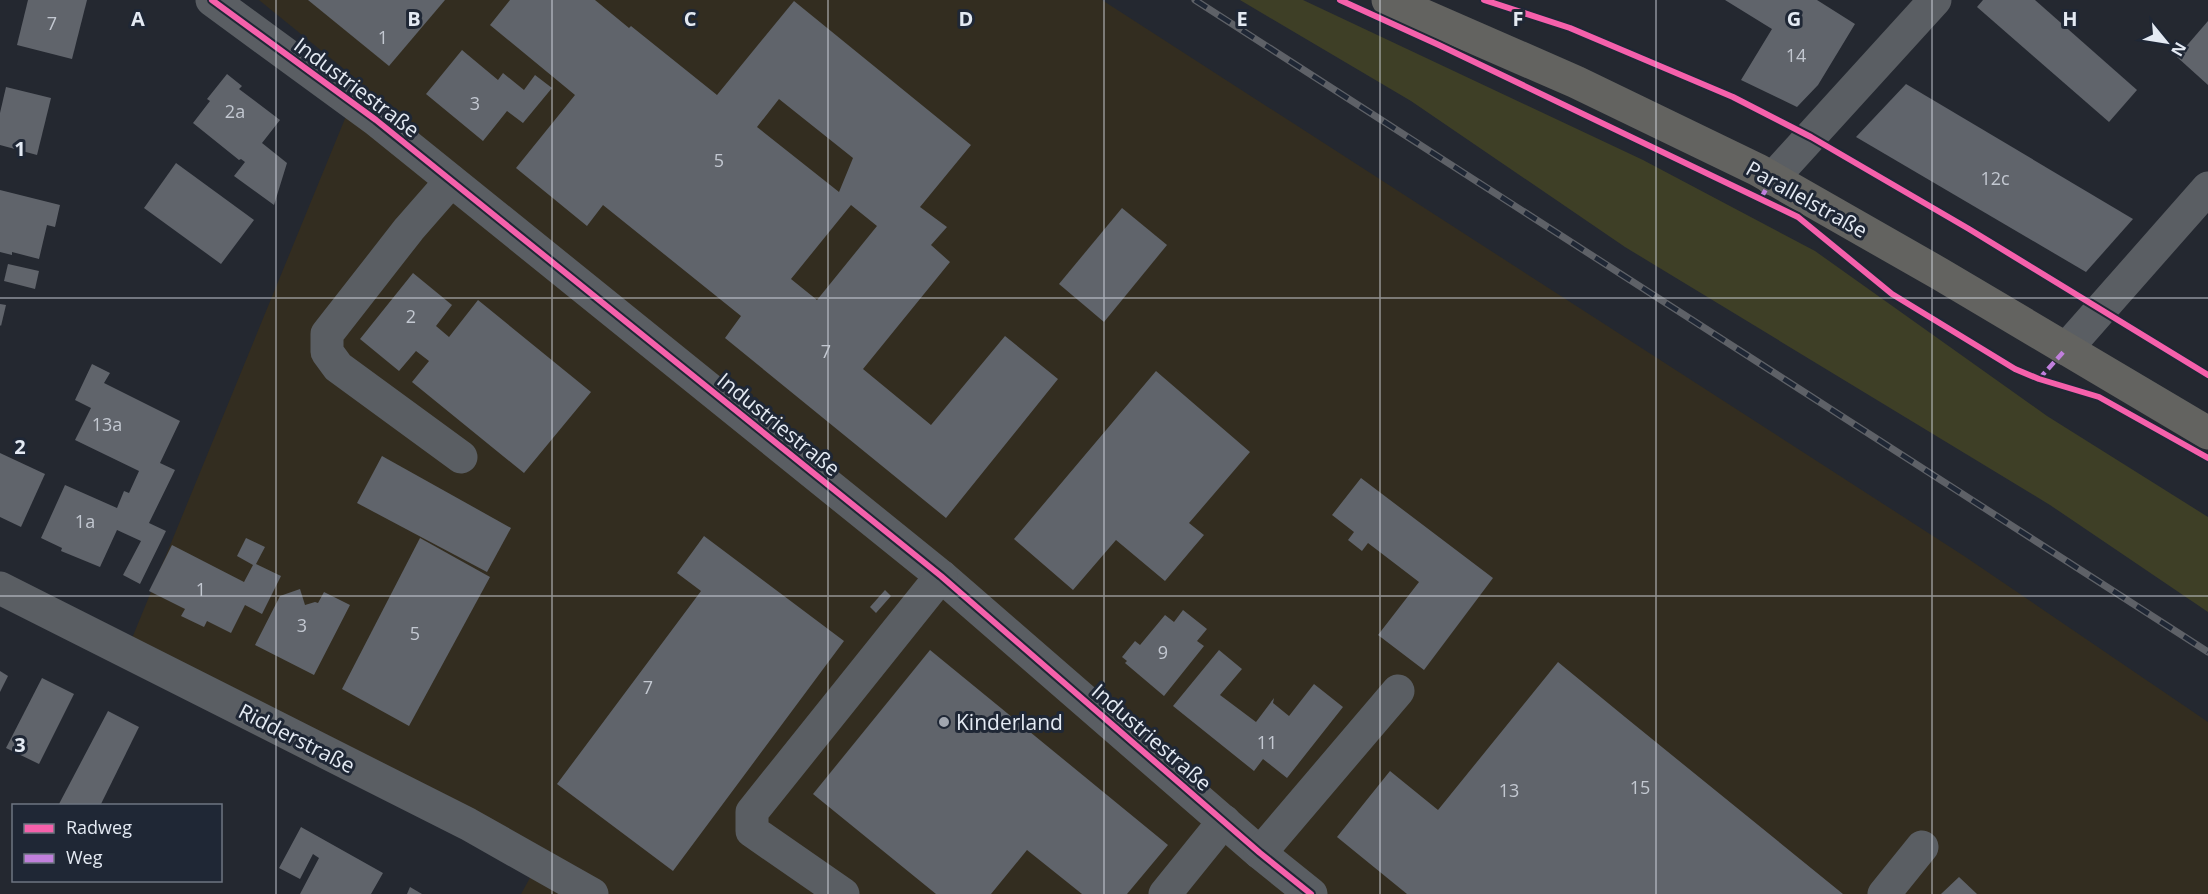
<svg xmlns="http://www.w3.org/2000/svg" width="2208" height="894" font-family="'Open Sans',sans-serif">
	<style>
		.industrial { fill: #332d20 }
		.green { fill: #3e3f26 }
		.building { fill: #60646b; fill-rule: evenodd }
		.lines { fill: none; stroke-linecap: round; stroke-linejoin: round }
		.minor { stroke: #5a5e63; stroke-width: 33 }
		.major { stroke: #636360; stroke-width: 33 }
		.rail-casing { stroke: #5e6167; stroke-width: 7 }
		.rail { stroke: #1f2735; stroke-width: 4.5; stroke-dasharray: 14; stroke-linecap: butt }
		.quiet { stroke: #c07fdc; stroke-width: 4.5; stroke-dasharray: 9 4.5; stroke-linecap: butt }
		.cycleway-casing { stroke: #1f2735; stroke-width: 10 }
		.cycleway { stroke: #f560ab; stroke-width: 6 }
		.grid { fill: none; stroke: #e4eaf3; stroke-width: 1.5; stroke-opacity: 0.55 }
		.poi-dot { fill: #a1a6af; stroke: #1f2735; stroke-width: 2 }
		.labels { text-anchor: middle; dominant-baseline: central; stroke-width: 6; stroke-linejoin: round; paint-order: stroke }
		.number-label { font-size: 18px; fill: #c3c8d1 }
		.street-label { font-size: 21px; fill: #e4eaf3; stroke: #1f2735 }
		.poi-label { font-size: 21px; fill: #e4eaf3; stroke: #1f2735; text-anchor: start }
		.grid-label { font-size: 20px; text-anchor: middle; font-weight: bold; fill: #e4eaf3; stroke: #1f2735; stroke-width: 6; stroke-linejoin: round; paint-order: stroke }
	</style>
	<rect width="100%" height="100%" fill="#242830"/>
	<polygon class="industrial" points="259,0 1102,0 1964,556 2208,722 2208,894 521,894 541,858 128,648 360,82"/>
	<polygon class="green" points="1240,0 1303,0 1643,160 1815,251 2047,416 2208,517 2208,612 2050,505 1625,247 1411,101"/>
	<g class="building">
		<polygon points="28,0 87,0 72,59 17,45"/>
		<polygon points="308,0 445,0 389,66"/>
		<path d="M 510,0 L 595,0 L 629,28 L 631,26 L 717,95 L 794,1 L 971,145 L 920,207 L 947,227 L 931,245 L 950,262 L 863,369 L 931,425 L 1005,336 L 1058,379 L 946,518 L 725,338 L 741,316 L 603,205 L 587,226 L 516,168 L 575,95 L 490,25 ZM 779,99 L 853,158 L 839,192 L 757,127 ZM 851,205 L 877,226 L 817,300 L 791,279 Z"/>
		<polygon points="1725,0 1817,0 1855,24 1818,85 1797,107 1741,80 1772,29"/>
		<polygon points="1983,0 2035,0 2137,90 2109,122 1977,7"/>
		<polygon points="2208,21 2208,85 2177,57"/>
		<polygon points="462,50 498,80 503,73 524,90 535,75 552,88 523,123 507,111 483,141 426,94"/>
		<polygon points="227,74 242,86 239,89 280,120 262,143 287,163 274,205 234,176 245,162 241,159 239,160 193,123 210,101 207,99"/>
		<polygon points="1906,84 2133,219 2086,272 1856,137"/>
		<polygon points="6,87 51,98 37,155 0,145 0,113"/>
		<polygon points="176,163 254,220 221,264 144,208"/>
		<polygon points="0,190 60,205 55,227 47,225 39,259 12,252 12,255 0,252"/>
		<polygon points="1122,208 1167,245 1104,322 1059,284"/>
		<polygon points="8,264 39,271 35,289 4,281"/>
		<polygon points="413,273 452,305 436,326 449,337 478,300 591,392 524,473 412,382 429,361 416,351 399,371 360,339"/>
		<polygon points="0,304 6,305 1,326 0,325"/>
		<polygon points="92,364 110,373 104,383 180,421 160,463 175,470 149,523 166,531 140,584 123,575 141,541 117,530 100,567 61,551 62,548 41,538 65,485 117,508 124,491 129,493 139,471 75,440 91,408 75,400"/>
		<polygon points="1156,371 1250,452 1189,523 1204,535 1165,581 1116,540 1073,590 1014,539"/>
		<polygon points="0,453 45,474 21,527 0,517"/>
		<polygon points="382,456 511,528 487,572 357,503"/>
		<polygon points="1361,478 1493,578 1424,670 1378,635 1419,582 1368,543 1362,551 1348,540 1354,532 1332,515"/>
		<polygon points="704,536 844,641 673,871 557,784 701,591 677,573"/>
		<polygon points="246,538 265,547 256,564 281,576 262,614 245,605 231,633 207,621 204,627 181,616 185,609 149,591 172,545 244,582 253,565 237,556"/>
		<polygon points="420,538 490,577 409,726 342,689"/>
		<polygon points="300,589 305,605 315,602 318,603 324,592 350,605 314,675 255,645 280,596"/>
		<polygon points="885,590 891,596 876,613 870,607"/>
		<polygon points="1183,610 1207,629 1197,641 1204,646 1164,696 1125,663 1127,661 1122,657 1135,641 1140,645 1165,615 1174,622"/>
		<polygon points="930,650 1168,845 1127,894 1082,894 1027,850 991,894 936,894 813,794"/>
		<polygon points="1219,650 1242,669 1220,695 1256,722 1274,698 1273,703 1289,716 1314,684 1343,707 1287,778 1263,759 1254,771 1173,706"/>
		<polygon points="1558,662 1625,717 1843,894 1407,894 1337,837 1390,771 1438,810"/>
		<polygon points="0,671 8,676 0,692"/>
		<polygon points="42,678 74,694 39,764 6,748"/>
		<polygon points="108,711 139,727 100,806 61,806 59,804"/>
		<polygon points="301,827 383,873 371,894 300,894 319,858 313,854 300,879 279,868"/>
		<polygon points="1959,877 1977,894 1941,894"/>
		<polygon points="410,887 422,894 407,894"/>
	</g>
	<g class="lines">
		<g class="minor">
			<polyline points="212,0 376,120 941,576 1260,853 1311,894"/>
			<polyline points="1772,179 1935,0"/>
			<polyline points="451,181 409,229 327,334 327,352 338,367 461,457"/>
			<polyline points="2066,349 2208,188"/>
			<polyline points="0,588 468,824 592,894"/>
			<polyline points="1260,853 1398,691"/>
			<polyline points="843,894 752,831 752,812 941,576"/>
			<polyline points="1165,894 1224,821"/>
			<polyline points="1884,894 1922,847"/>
		</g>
		<polyline class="major" points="1388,0 1576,82 1758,170 1940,274 2208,433"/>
		<defs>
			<polyline id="rail" points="1195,0 2208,652"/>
		</defs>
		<use href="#rail" class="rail-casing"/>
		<use href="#rail" class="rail"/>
		<g class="quiet">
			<polyline points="1761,198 1772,179"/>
			<polyline points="2039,379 2066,349"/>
		</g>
		<defs>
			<g id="cycleway">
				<polyline points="212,0 376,120 941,576 1260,853 1311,894"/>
				<polyline points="1340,0 1439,45 1798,217 1892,294 2015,369 2039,379 2099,397 2208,458"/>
				<polyline points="1484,0 1570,28 1733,97 1811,137 1969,229 2208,375"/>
			</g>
		</defs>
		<use href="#cycleway" class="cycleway-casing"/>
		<use href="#cycleway" class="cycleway"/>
	</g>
	<path class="grid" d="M 276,0 L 276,894M 552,0 L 552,894M 828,0 L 828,894M 1104,0 L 1104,894M 1380,0 L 1380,894M 1656,0 L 1656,894M 1932,0 L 1932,894M 0,298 L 2208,298M 0,596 L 2208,596"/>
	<circle class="poi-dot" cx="944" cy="722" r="6"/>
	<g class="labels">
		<g class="number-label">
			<text x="52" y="23">7</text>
			<text x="383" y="37">1</text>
			<text x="1796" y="55">14</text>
			<text x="475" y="103">3</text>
			<text x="235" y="111">2a</text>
			<text x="719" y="160">5</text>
			<text x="1995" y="178">12c</text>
			<text x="411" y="316">2</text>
			<text x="826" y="351">7</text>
			<text x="107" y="424">13a</text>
			<text x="85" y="521">1a</text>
			<text x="201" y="589">1</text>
			<text x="302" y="625">3</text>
			<text x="415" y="633">5</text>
			<text x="1163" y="652">9</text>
			<text x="648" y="687">7</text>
			<text x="1267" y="742">11</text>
			<text x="1640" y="787">15</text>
			<text x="1509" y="790">13</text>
		</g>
		<g class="street-label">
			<text transform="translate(357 87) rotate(37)">Industriestraße</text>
			<text transform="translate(1807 199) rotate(29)">Parallelstraße</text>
			<text transform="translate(779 424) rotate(39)">Industriestraße</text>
			<text transform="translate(1152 737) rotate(41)">Industriestraße</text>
			<text transform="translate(297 738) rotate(27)">Ridderstraße</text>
		</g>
		<g class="poi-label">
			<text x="956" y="722">Kinderland</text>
		</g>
	</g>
	<g class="grid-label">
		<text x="138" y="26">A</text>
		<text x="414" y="26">B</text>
		<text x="690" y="26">C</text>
		<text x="966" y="26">D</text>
		<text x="1242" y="26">E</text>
		<text x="1518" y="26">F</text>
		<text x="1794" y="26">G</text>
		<text x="2070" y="26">H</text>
		<text x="20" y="156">1</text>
		<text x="20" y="454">2</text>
		<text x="20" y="752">3</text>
	</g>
	<rect x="12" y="804" width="210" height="78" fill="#1f2735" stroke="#6e7581" stroke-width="1.5"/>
	<rect x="24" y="824" width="30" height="9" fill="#f560ab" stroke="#6e7581" stroke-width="1.5"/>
	<text x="66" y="834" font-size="18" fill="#e4eaf3">Radweg</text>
	<rect x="24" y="854" width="30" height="9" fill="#c07fdc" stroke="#6e7581" stroke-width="1.5"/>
	<text x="66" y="864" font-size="18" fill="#e4eaf3">Weg</text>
	<g transform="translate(2166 42) rotate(120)" stroke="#1f2735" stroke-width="4.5" paint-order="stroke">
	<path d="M0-4.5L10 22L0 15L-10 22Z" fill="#e4eaf3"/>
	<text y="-9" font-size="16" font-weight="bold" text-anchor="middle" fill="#e4eaf3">N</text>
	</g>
</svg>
